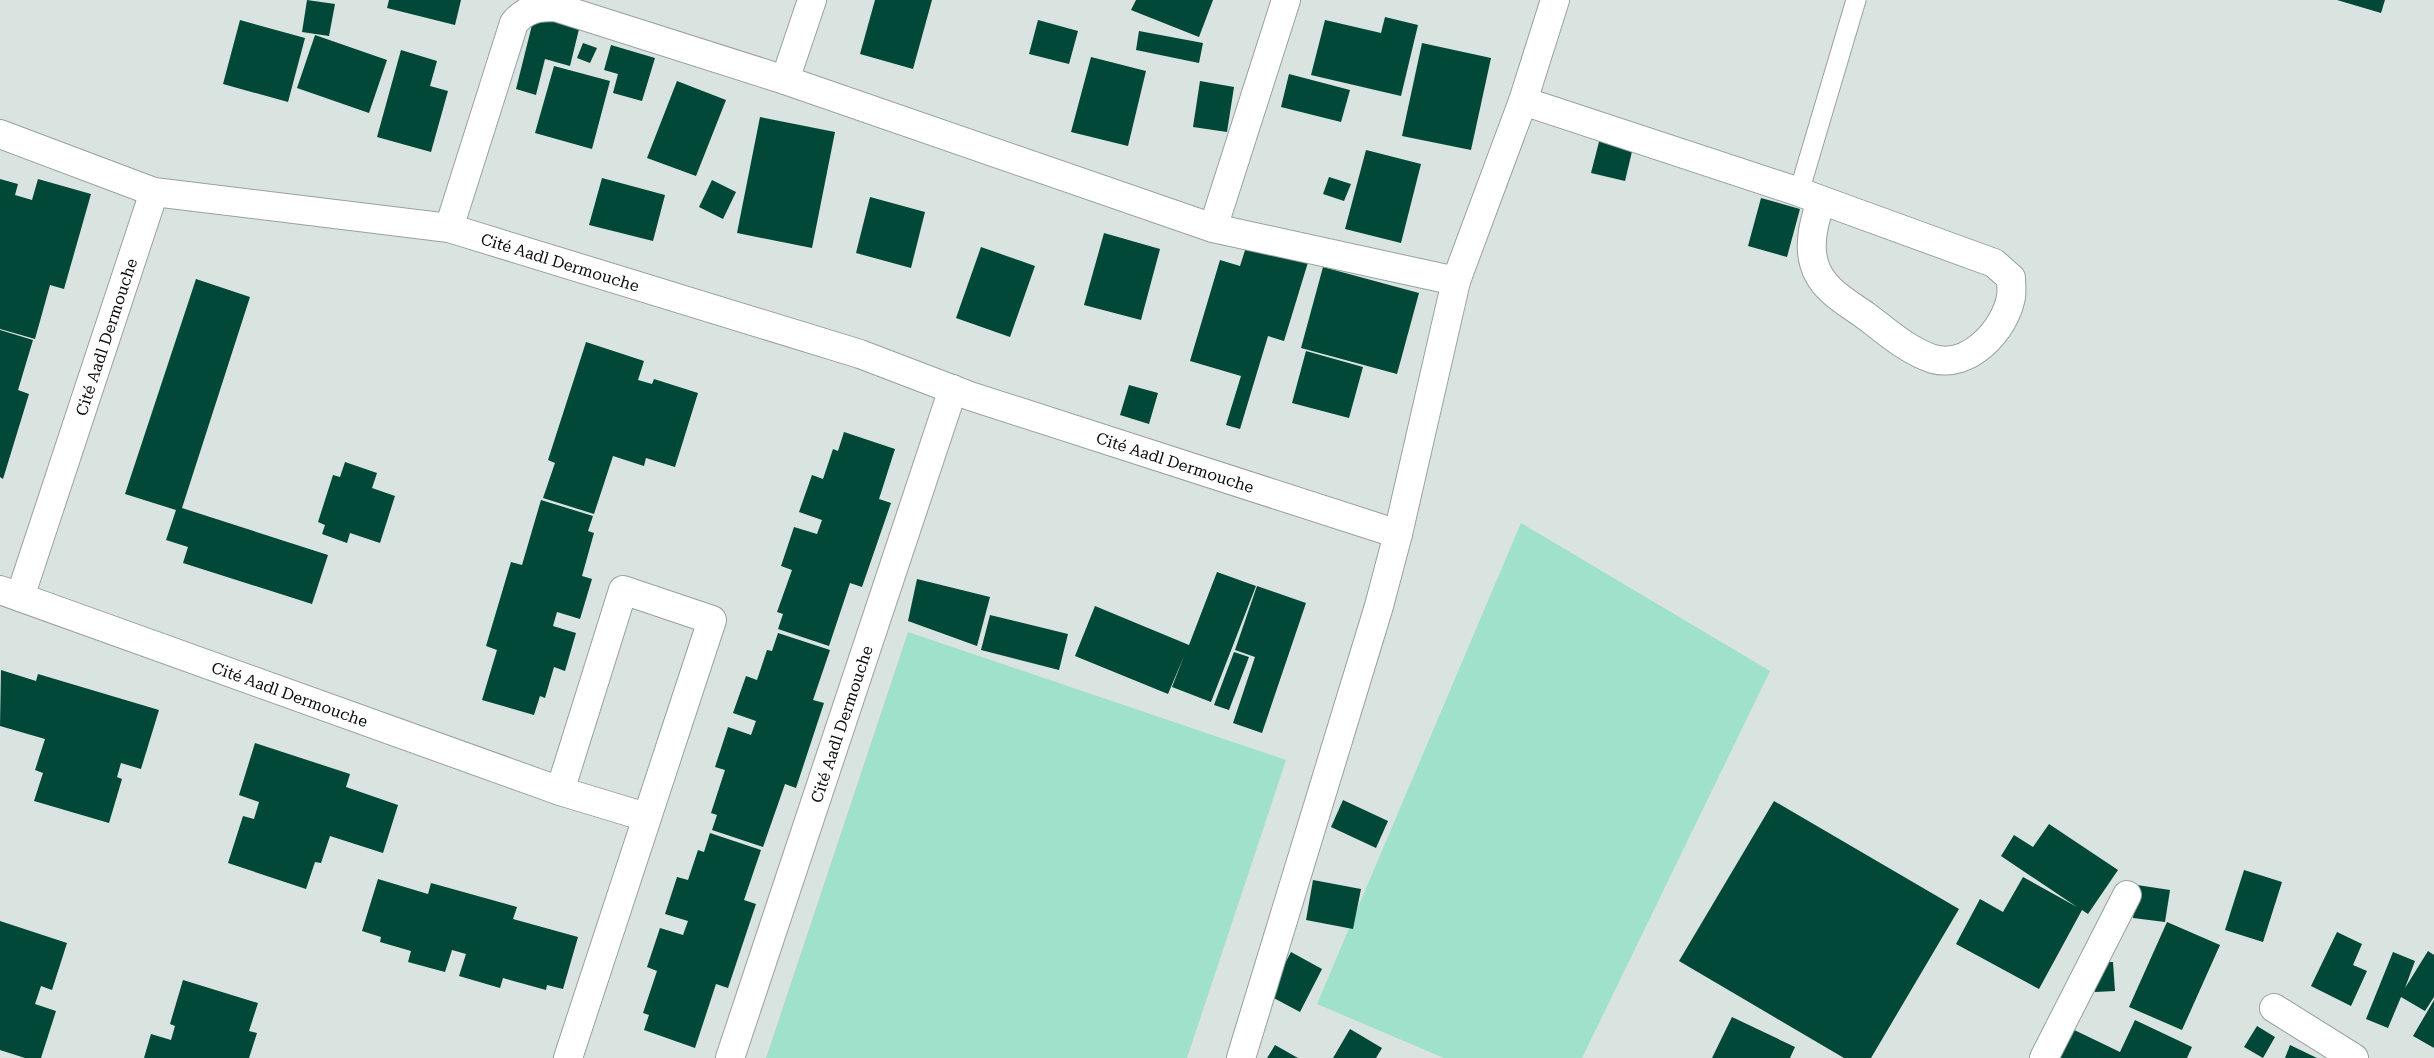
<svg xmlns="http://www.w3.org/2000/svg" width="2434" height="1058" font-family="'Roboto Serif',serif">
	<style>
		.green { fill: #a0e1cb }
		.building { fill: #024838 }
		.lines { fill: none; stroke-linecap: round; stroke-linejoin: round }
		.lane-casing { stroke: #98a19e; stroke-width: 21 }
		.street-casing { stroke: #98a19e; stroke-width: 30 }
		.secondary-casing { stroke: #98a19e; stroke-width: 30 }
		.lane { stroke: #fff; stroke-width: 19 }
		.street { stroke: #fff; stroke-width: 28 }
		.secondary { stroke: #fff; stroke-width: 28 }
		.labels { text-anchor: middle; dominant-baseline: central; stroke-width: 5; stroke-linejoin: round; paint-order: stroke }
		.street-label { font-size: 16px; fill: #0a0d0c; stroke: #d9e3df }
	</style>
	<rect width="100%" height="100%" fill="#d9e3df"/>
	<g class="green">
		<polygon points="1521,523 1770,671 1582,1058 1444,1058 1317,1004"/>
		<polygon points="908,632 1286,760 1187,1058 766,1058"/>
	</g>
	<g class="building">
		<polygon points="307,0 335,4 329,36 302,32"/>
		<polygon points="389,0 461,0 455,25 387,8"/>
		<polygon points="875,0 932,0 913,69 860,54"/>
		<polygon points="1136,0 1213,0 1199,37 1131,10"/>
		<polygon points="2337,0 2385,0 2381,13"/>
		<polygon points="535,13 580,25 570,66 545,59 536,95 516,89"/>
		<polygon points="1385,17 1418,25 1401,96 1311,75 1325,20 1381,33"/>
		<polygon points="240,20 305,38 288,102 223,84"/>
		<polygon points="1038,20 1078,31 1069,64 1029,54"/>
		<polygon points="1139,31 1203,43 1199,63 1136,50"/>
		<polygon points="315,35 387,60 369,113 297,88"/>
		<polygon points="583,43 597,48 590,63 577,58"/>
		<polygon points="1422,43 1491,58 1471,150 1402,136"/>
		<polygon points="611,45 655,58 642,101 613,93 618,74 604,70"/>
		<polygon points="401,50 437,61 430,86 448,91 431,152 377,137"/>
		<polygon points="1091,57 1146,71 1128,146 1071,132"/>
		<polygon points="554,66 610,81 592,149 535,133"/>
		<polygon points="1289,74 1350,90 1341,122 1281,107"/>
		<polygon points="677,81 726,100 696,176 647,158"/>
		<polygon points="1200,81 1234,87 1227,132 1193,127"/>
		<polygon points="760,117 835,132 812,248 737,233"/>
		<polygon points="1601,134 1634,143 1625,181 1591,173"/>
		<polygon points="1366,150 1421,164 1401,243 1345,229"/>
		<polygon points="1329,177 1351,184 1344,201 1323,194"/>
		<polygon points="602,178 665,195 653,241 589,225"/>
		<polygon points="0,179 18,184 15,195 32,200 38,179 91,194 64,289 50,285 35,339 0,329"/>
		<polygon points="712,180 736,192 723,219 699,207"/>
		<polygon points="870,197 925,212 911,268 856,253"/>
		<polygon points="1761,198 1800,209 1787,257 1748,246"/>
		<polygon points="1104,233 1160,249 1141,320 1084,305"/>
		<polygon points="1248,241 1309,259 1284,341 1268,336 1240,429 1226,425 1241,376 1190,361 1220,260 1240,266"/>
		<polygon points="981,247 1035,266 1010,337 956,318"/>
		<polygon points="1323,267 1419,293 1397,374 1301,348"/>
		<polygon points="196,279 250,297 182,508 328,555 312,604 183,563 188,547 166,540 176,510 125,494"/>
		<polygon points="0,330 33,340 18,390 29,394 3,479 0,477"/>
		<polygon points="586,342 644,361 638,380 652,384 654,379 698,393 675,467 646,458 644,466 613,456 594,514 543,498 555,463 548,460"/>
		<polygon points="1306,351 1363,367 1349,418 1292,403"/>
		<polygon points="1129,385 1158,393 1149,424 1120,415"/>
		<polygon points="844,432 895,449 879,499 891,503 862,587 850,583 829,646 778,629 783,614 777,612 792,570 781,566 794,527 817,534 822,520 799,512 812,475 823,479 833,449 838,451"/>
		<polygon points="345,462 377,473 372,488 395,496 380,543 350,533 347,543 322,534 325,525 318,522 333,475 340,477"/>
		<polygon points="541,500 593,516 588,531 594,533 582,576 592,579 580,619 557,612 553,626 576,633 565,671 554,667 545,698 540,696 534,715 482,700 497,650 486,646 511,562 522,565"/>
		<polygon points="1217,572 1256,586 1211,702 1172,687 1184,656 1168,694 1075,656 1095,606 1189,645"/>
		<polygon points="917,579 990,597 977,646 908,621"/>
		<polygon points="1257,586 1306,603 1262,733 1233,723 1255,657 1235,650"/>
		<polygon points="990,615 1068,634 1059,670 981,650"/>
		<polygon points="778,633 830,650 813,700 824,703 796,788 785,784 763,847 712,830 717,815 711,813 725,770 715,767 728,727 751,735 756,721 733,713 746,676 757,680 767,650 772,651"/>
		<polygon points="1234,652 1249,657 1229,710 1214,705"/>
		<polygon points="1,670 36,681 38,674 159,710 141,769 121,763 117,777 122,779 109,823 34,801 43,773 35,770 45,739 0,726"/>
		<polygon points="255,743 350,774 346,787 398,805 383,853 330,836 321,863 315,862 306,889 228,863 243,816 254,819 259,802 239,795"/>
		<polygon points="1343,800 1388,821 1376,848 1331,827"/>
		<polygon points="1774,801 1959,909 1871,1058 1844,1058 1679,961"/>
		<polygon points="2049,824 2118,870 2088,914 2082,910 2039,989 1956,944 1980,899 2003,912 2023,877 2077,907 2001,856 2014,835 2033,847"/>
		<polygon points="710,833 761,850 744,900 756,904 728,988 716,984 695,1048 644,1030 649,1015 643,1013 657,971 647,967 660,928 683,935 688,921 665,914 677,877 688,880 698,850 704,852"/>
		<polygon points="2244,870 2282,882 2263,942 2225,930"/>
		<polygon points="378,879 428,894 431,883 517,907 513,919 578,937 563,989 547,985 546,990 503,978 500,988 459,976 466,954 452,950 445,972 408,962 411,951 380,942 381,937 362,931"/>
		<polygon points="1313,880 1361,889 1353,929 1306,920"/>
		<polygon points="2137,885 2170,890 2165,922 2133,918"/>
		<polygon points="0,921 67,943 52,990 41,986 35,1004 56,1011 41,1058 25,1058 0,1050"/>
		<polygon points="2167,922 2220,945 2182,1030 2129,1007"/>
		<polygon points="2337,932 2362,944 2353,965 2367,971 2351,1006 2311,986"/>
		<polygon points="2428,951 2434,955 2434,997 2425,1011 2401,997 2388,1028 2366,1019 2393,952 2415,961 2405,988"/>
		<polygon points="1291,952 1322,969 1300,1012 1268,995"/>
		<polygon points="2094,962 2113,962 2115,991 2095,992"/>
		<polygon points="183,980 258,1003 249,1031 257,1033 249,1058 144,1058 151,1034 171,1040 175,1026 170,1024"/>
		<polygon points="2434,1000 2434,1048 2413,1036"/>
		<polygon points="1732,1017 1795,1047 1790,1058 1712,1058"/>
		<polygon points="2135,1020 2192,1047 2187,1058 2054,1058 2068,1027 2120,1052"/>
		<polygon points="2257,1026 2275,1037 2263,1058 2244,1047"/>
		<polygon points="1350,1029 1382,1048 1376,1058 1333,1058"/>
		<polygon points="1275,1045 1298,1058 1267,1058"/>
		<polygon points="2290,1045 2317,1058 2285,1058"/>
	</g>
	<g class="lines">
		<defs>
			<polyline id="lane" points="1799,192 1856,0"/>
			<g id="street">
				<polyline points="785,80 812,0"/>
				<path d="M 1523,101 L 1799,192 L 1821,200 L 1994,263 L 2011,278 C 2011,284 2012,291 2011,297 C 2005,330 1969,369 1933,359 C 1908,351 1886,331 1866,316 C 1845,301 1821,289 1814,263 C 1808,242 1815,220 1821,200"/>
				<path id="s1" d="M 0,134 L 154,192 L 449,228 L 860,354 L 970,396 L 1398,534"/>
				<path d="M 449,228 L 514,23 C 526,9 537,7 555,7 L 785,80 L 1213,228 L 1456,281"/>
				<polyline points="1213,228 1286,0"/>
				<path id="s2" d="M 0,590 L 560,791"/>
				<path id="s3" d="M 20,597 L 154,192"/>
				<polyline points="2274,1008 2354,1058"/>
				<polyline points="568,1058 712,620 623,590 560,791 646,817"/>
				<path id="s4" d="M 730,1058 L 953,389"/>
				<polyline points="2044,1058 2127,895"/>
			</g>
			<polyline id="secondary" points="1241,1058 1379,606 1398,534 1456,281 1523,101 1555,0"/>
		</defs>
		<use href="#lane" class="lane-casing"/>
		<use href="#street" class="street-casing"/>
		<use href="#secondary" class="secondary-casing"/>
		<use href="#lane" class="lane"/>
		<use href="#street" class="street"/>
		<use href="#secondary" class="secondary"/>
	</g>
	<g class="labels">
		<g class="street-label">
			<text stroke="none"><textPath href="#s1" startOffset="578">Cité Aadl Dermouche</textPath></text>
			<text stroke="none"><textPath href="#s3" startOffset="274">Cité Aadl Dermouche</textPath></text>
			<text stroke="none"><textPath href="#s1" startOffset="1225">Cité Aadl Dermouche</textPath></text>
			<text stroke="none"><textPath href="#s2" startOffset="308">Cité Aadl Dermouche</textPath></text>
			<text stroke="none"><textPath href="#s4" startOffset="352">Cité Aadl Dermouche</textPath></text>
		</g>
	</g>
</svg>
